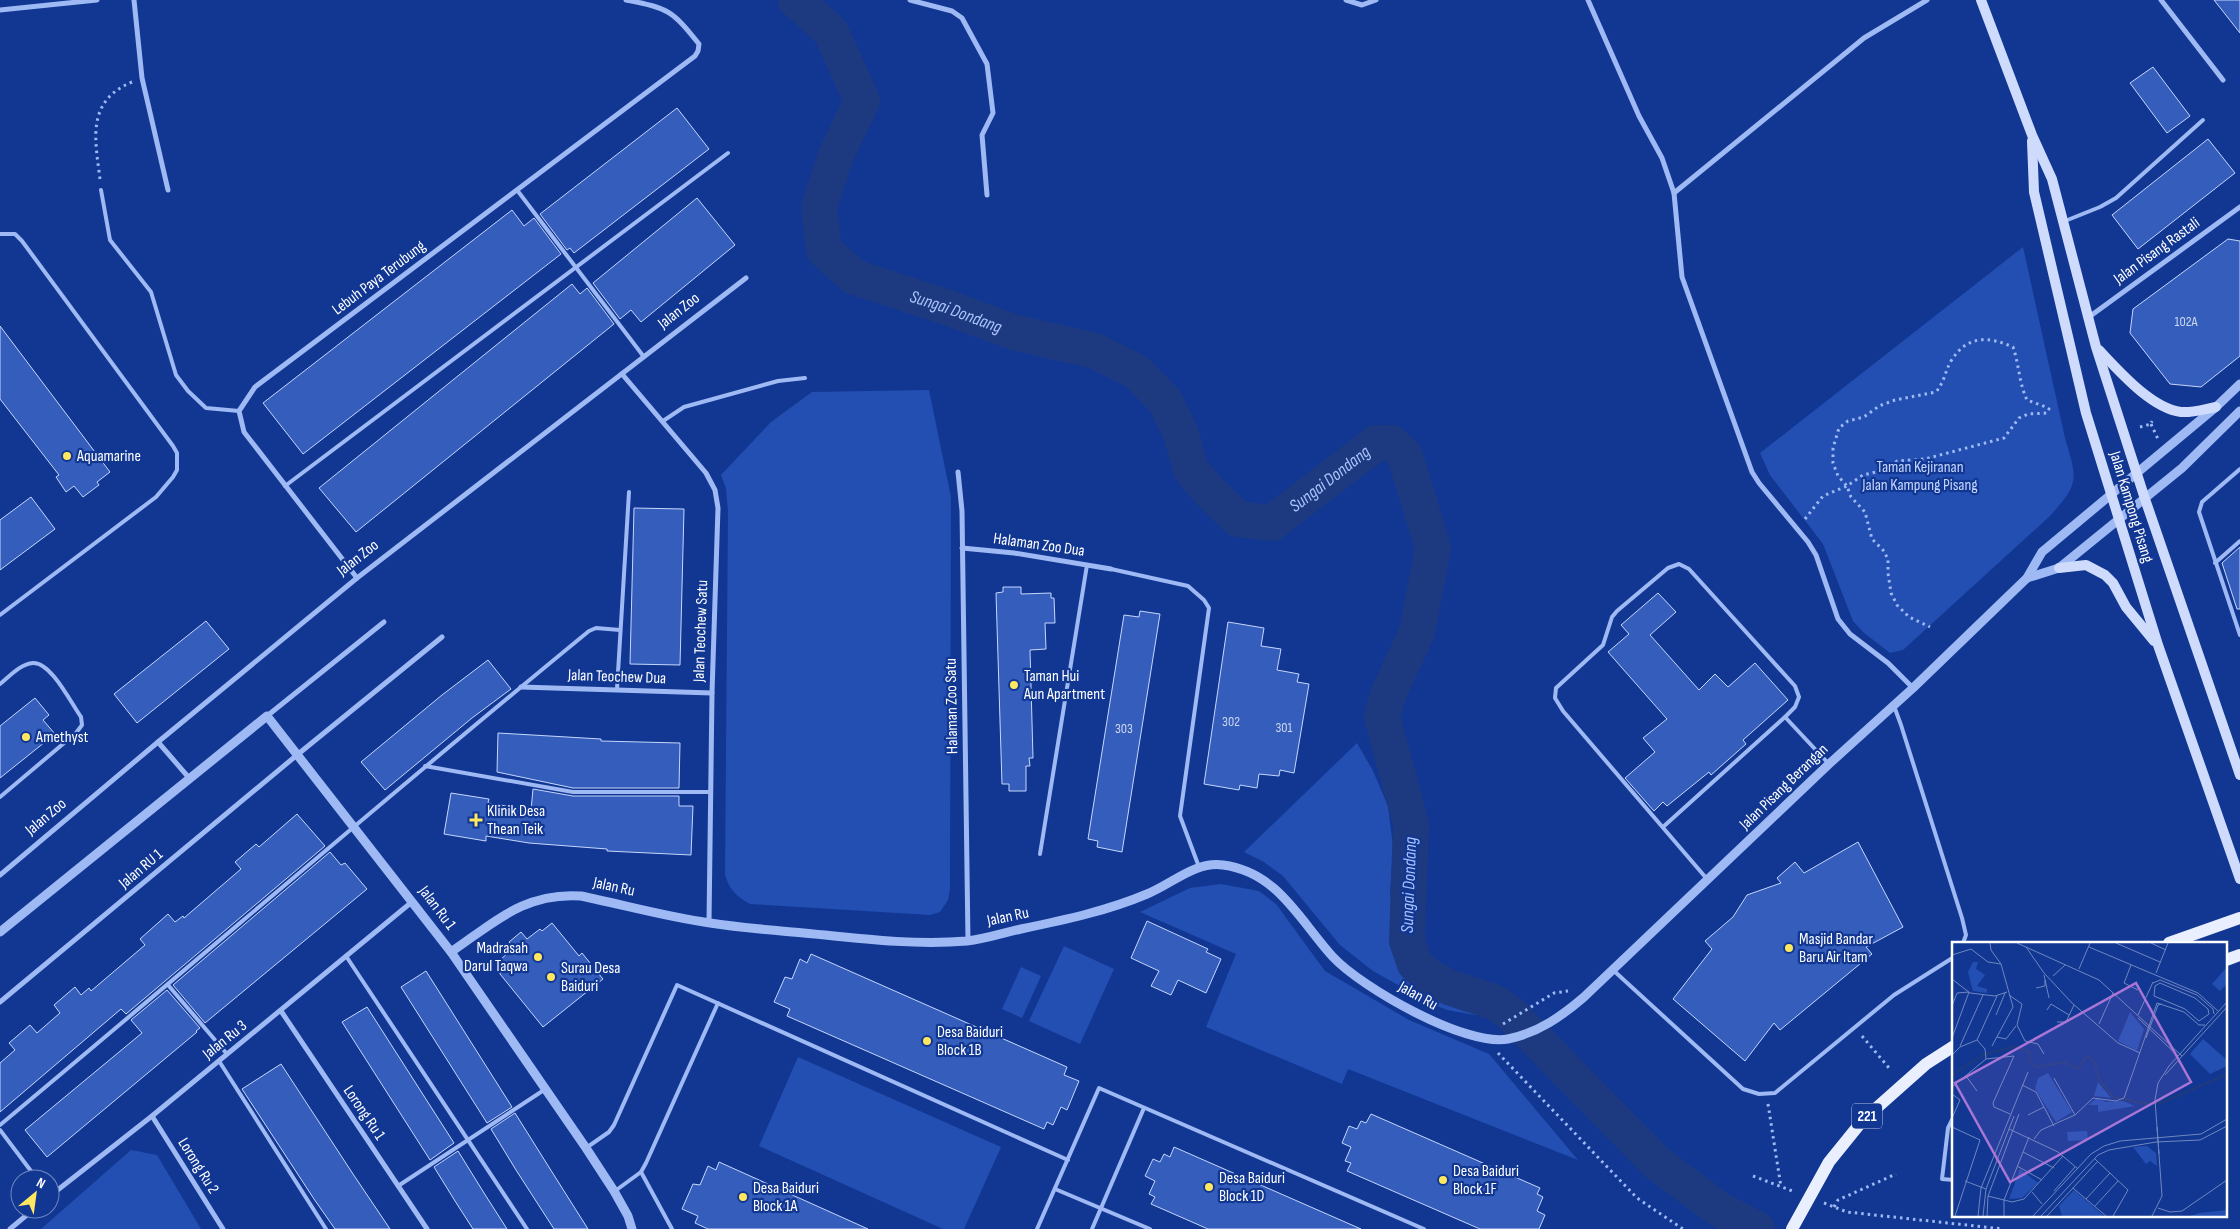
<svg xmlns="http://www.w3.org/2000/svg" width="2240" height="1229" font-family="'Sofia Sans Condensed',sans-serif">
	<style>
		.green { fill: #234fb3 }
		.lines { fill: none; stroke-linecap: round; stroke-linejoin: round }
		.river { stroke: #1d3a80; stroke-width: 36 }
		.building { fill: #355dbb; stroke: #c6d7fd }
		.path { stroke: #9eb9f3; stroke-width: 3; stroke-dasharray: 2.5 4; stroke-linecap: butt }
		.service { stroke: #9eb9f3; stroke-width: 4 }
		.minor { stroke: #9eb9f3; stroke-width: 5 }
		.tertiary { stroke: #9eb9f3; stroke-width: 9 }
		.secondary { stroke: #cedbfd; stroke-width: 10 }
		.primary { stroke: #eaefff; stroke-width: 12 }
		.poi-dot { fill: #ffe860; stroke: #113793; stroke-width: 2 }
		.labels { text-anchor: middle; dominant-baseline: central; stroke-width: 4.5; stroke-linejoin: round; paint-order: stroke }
		.number-label { font-size: 14px; fill: #ccd6ee }
		.shield { fill: #113793; stroke: #b8c3df; stroke-width: 1 }
		.shield-label { font-size: 15px; font-weight: bold; fill: #fff }
		.street-label { font-size: 16px; fill: #fff; stroke: #113793 }
		.poi-label { font-size: 16px; fill: #fff; stroke: #113793; text-anchor: start }
		.park-label { font-size: 16px; fill: #c6d7fd; stroke: #113793 }
		.water-label { font-size: 18px; font-style: italic; fill: #abc3fa; stroke: #113793 }
		.inset-river { fill: none; stroke: #1d3a80; stroke-width: 2.5 }
		.inset-road { fill: none; stroke: #7087be; stroke-width: 1 }
		.view { fill: #a976d5; fill-opacity: 0.15; stroke: #a976d5; stroke-width: 2.5 }
		.inset-edge { fill: none; stroke: #fff; stroke-width: 2.5 }
	</style>
	<rect width="100%" height="100%" fill="#113793"/>
	<g class="green">
		<path d="M 2023,247 L 2065,438 C 2077,479 2080,483 2050,516 L 1903,650 L 1890,653 L 1863,632 L 1853,621 L 1823,544 L 1770,475 L 1760,453 Z"/>
		<path d="M 929,390 L 951,497 L 950,889 L 948,900 L 940,912 L 930,915 L 750,904 C 737,897 729,889 725,875 L 728,512 L 726,488 L 721,475 L 771,422 L 812,392 Z"/>
		<polygon points="1357,743 1373,771 1388,806 1393,847 1390,893 1400,961 1409,976 1445,993 1492,1006 1475,1015 1447,1010 1430,1003 1373,971 1340,945 1283,876 1264,862 1244,852"/>
		<polygon points="1221,884 1259,891 1276,904 1325,971 1409,1020 1489,1054 1578,1160 1348,1069 1342,1084 1206,1027 1236,954 1140,912 1190,888"/>
		<polygon points="1064,946 1114,969 1080,1044 1029,1021"/>
		<polygon points="1021,967 1041,976 1022,1018 1002,1009"/>
		<polygon points="798,1057 1001,1147 964,1229 943,1229 759,1146"/>
		<polygon points="131,1150 157,1155 201,1229 41,1229"/>
	</g>
	<g class="lines">
		<path class="river" id="s1" d="M 796,0 L 831,32 L 862,101 L 836,155 L 819,207 L 824,250 L 854,277 L 946,307 L 1013,332 L 1095,351 L 1137,372 L 1165,401 L 1181,434 L 1191,470 L 1210,492 L 1238,519 L 1272,523 L 1376,443 L 1392,443 L 1405,456 L 1433,548 L 1417,632 L 1388,695 L 1382,717 L 1411,824 L 1407,941 L 1415,964 L 1429,977 L 1451,988 L 1494,1002 L 1510,1013 L 1657,1163 L 1720,1210 L 1757,1229"/>
	</g>
	<g class="building">
		<polygon points="2214,0 2240,0 2240,33"/>
		<polygon points="2153,67 2190,116 2167,133 2130,83"/>
		<polygon points="677,108 709,149 574,253 570,248 567,250 540,214"/>
		<polygon points="2208,139 2235,173 2138,249 2112,215"/>
		<polygon points="697,198 735,245 641,322 631,310 620,319 593,283"/>
		<polygon points="512,210 524,226 534,218 561,254 303,454 263,403"/>
		<polygon points="2228,239 2240,241 2240,356 2201,387 2170,384 2130,333 2133,309"/>
		<polygon points="572,284 580,294 587,288 614,324 356,532 319,488"/>
		<polygon points="0,326 110,472 97,482 99,485 83,497 74,486 66,492 56,477 59,475 0,399"/>
		<polygon points="31,497 55,529 0,570 0,520"/>
		<polygon points="634,508 684,509 680,665 630,664"/>
		<polygon points="2240,547 2240,609 2237,609 2222,563"/>
		<polygon points="1003,587 1021,587 1021,594 1051,593 1051,598 1054,598 1055,623 1045,623 1046,649 1030,650 1033,758 1029,758 1030,766 1026,766 1026,791 1009,791 1009,784 1002,784 996,593 1003,592"/>
		<polygon points="1658,593 1676,612 1650,635 1699,690 1715,674 1728,687 1755,663 1788,700 1743,740 1746,744 1711,775 1709,772 1667,806 1663,802 1654,811 1625,778 1655,752 1643,738 1667,719 1608,652 1629,634 1621,625"/>
		<polygon points="1140,611 1160,614 1122,852 1097,847 1098,841 1088,839 1124,615 1139,617"/>
		<polygon points="206,621 229,649 137,723 114,694"/>
		<polygon points="1228,622 1264,628 1261,646 1281,649 1277,670 1299,674 1297,682 1309,684 1294,773 1280,770 1279,776 1259,774 1257,788 1240,785 1239,790 1204,784"/>
		<polygon points="488,660 511,689 472,718 385,790 361,762 442,695"/>
		<polygon points="35,698 49,715 43,720 55,734 0,778 0,726"/>
		<polygon points="498,733 601,739 601,741 680,743 679,788 573,788 497,772"/>
		<polygon points="533,789 573,796 679,796 679,806 693,806 691,855 607,851 607,849 529,843 486,836 486,841 444,834 451,793 489,799 488,803 531,810"/>
		<polygon points="297,814 325,846 126,1014 121,1009 0,1112 0,1063 15,1050 9,1043 30,1025 37,1033 60,1013 54,1005 75,987 81,995 89,988 91,991 145,945 140,939 168,914 175,922 183,916 184,918 241,869 235,862 256,844 259,847"/>
		<polygon points="1858,842 1903,927 1866,947 1872,954 1780,1030 1774,1023 1745,1061 1673,999 1712,949 1705,941 1733,917 1747,895 1781,883 1777,878 1795,862 1804,873"/>
		<polygon points="330,852 341,865 345,863 367,889 205,1023 173,985"/>
		<polygon points="1147,921 1208,949 1206,952 1221,959 1206,993 1178,980 1171,995 1151,986 1159,971 1131,958"/>
		<polygon points="552,923 579,956 582,953 603,979 543,1027 500,974 501,959 514,948 509,942 521,932 527,939 540,929 542,931"/>
		<polygon points="811,954 1067,1067 1064,1075 1079,1081 1067,1110 1061,1107 1053,1125 1047,1122 1044,1129 787,1016 790,1009 774,1002 785,977 792,979 800,959 807,963"/>
		<polygon points="426,971 512,1107 487,1123 401,987"/>
		<polygon points="167,990 200,1028 196,1031 197,1032 47,1157 25,1130 142,1033 131,1020"/>
		<polygon points="367,1007 454,1143 430,1160 342,1022"/>
		<polygon points="281,1064 353,1174 390,1229 335,1229 314,1199 242,1089"/>
		<polygon points="515,1113 552,1172 588,1229 554,1229 516,1170 491,1129"/>
		<polygon points="1371,1114 1540,1188 1537,1194 1543,1197 1537,1211 1545,1215 1539,1229 1480,1229 1347,1171 1351,1163 1345,1161 1351,1147 1342,1143 1349,1126 1357,1129 1361,1121 1366,1123"/>
		<polygon points="1174,1147 1361,1229 1208,1229 1151,1204 1155,1197 1149,1194 1155,1181 1145,1176 1153,1159 1160,1162 1164,1154 1170,1157"/>
		<polygon points="458,1151 484,1193 507,1229 473,1229 455,1201 434,1167"/>
		<polygon points="719,1162 868,1229 708,1229 695,1223 698,1216 682,1209 693,1184 700,1185 708,1166 716,1170"/>
	</g>
	<g class="lines">
		<g class="path">
			<path d="M 100,179 C 95,139 86,101 132,82"/>
			<polyline points="2151,424 2158,439"/>
			<polyline points="2140,427 2151,424 2152,421"/>
			<path d="M 1805,519 L 1823,496 L 1847,486 L 1863,475 L 1889,469 L 1897,461 L 1925,459 L 2004,438 L 2019,418 L 2028,414 L 2047,413 L 2049,409 L 2046,407 L 2027,400 C 2019,383 2019,364 2013,347 C 1988,336 1967,335 1951,361 C 1945,371 1945,381 1936,392 L 1895,400 L 1879,406 L 1864,417 L 1848,421 L 1839,428 L 1833,448 L 1833,463 L 1838,476 L 1847,486 L 1851,497 L 1865,512 L 1872,539 L 1883,550 L 1888,559 L 1888,573 L 1891,593 L 1897,605 L 1909,617 L 1930,627"/>
			<polyline points="1503,1024 1554,993 1568,991"/>
			<polyline points="1862,1036 1889,1068"/>
			<polyline points="1498,1053 1637,1198 1683,1229"/>
			<polyline points="1768,1104 1781,1187"/>
			<polyline points="1753,1176 1795,1192"/>
			<polyline points="1824,1203 1847,1212 2003,1229"/>
			<polyline points="1834,1207 1838,1200 1896,1174"/>
		</g>
		<g class="service">
			<polyline points="101,190 110,240 151,292 176,375 188,391 206,408 239,411"/>
			<polyline points="517,190 644,357"/>
			<polyline points="2065,221 2100,207 2116,198 2203,120"/>
			<polyline points="0,234 15,234 22,241 173,446 177,453 177,470 173,477 156,497 0,615"/>
			<polyline points="663,421 684,407 778,381 805,378"/>
			<polyline points="2240,469 2202,502 2199,512 2240,635"/>
			<polyline points="285,486 728,153"/>
			<polyline points="2215,563 2240,541"/>
			<polyline points="1111,569 1188,586 1204,600 1209,608 1180,816 1199,867"/>
			<path d="M 0,684 C 9,677 20,664 33,663 C 51,662 71,703 81,717 L 82,725 L 76,733 L 0,797"/>
			<polyline points="617,689 629,492"/>
			<polyline points="1894,706 1901,725 1962,918 1966,935 1963,943"/>
			<polyline points="1785,717 1829,764"/>
			<polyline points="425,766 573,792 711,792"/>
			<polyline points="1663,827 1785,717 1795,707 1799,697 1795,686 1689,569 1679,564 1668,568 1617,611 1612,617 1603,645 1556,688 1555,698 1563,711 1707,879"/>
			<polyline points="1040,854 1087,565"/>
			<polyline points="346,956 527,1229"/>
			<polyline points="1613,970 1743,1089 1759,1094 1775,1093 1894,995 1954,957"/>
			<polyline points="168,985 227,1054"/>
			<polyline points="219,1061 326,1229"/>
			<polyline points="1954,1116 1948,1128 1942,1179 1954,1180"/>
			<path d="M 0,1125 C 197,961 391,793 589,631 L 596,628 L 620,630"/>
			<polyline points="0,1130 37,1179"/>
			<polyline points="586,1148 609,1132 614,1125 677,985 1068,1160"/>
			<polyline points="641,1172 672,1229"/>
			<polyline points="398,1186 544,1090"/>
			<polyline points="1055,1189 1150,1229"/>
			<polyline points="615,1191 641,1172 646,1163 718,1003"/>
			<polyline points="1037,1229 1099,1088 1424,1229"/>
			<polyline points="1092,1229 1144,1108"/>
		</g>
		<g class="minor">
			<polyline points="134,0 142,78 168,190"/>
			<polyline points="910,0 952,11 962,18 987,64 993,113 982,135 987,195"/>
			<polyline points="1346,0 1362,5 1376,0"/>
			<polyline points="1588,0 1639,116 1662,158 1674,193 1682,277 1752,472 1759,483 1808,542 1816,555 1838,619 1850,634 1888,663 1913,688"/>
			<polyline points="2161,0 2223,80"/>
			<polyline points="0,10 97,0"/>
			<polyline points="1674,193 1864,38 1927,0"/>
			<polyline points="2089,317 2240,207"/>
			<polyline points="622,374 706,473 715,490 718,508 712,693 709,923"/>
			<polyline points="958,472 962,511 968,941"/>
			<polyline points="962,548 1014,553 1111,569"/>
			<path d="M 357,578 L 244,432 L 239,411 L 255,387 L 695,56 L 698,51 L 699,44 C 672,10 668,8 626,0"/>
			<polyline points="521,687 712,693"/>
			<polyline points="267,716 384,622"/>
			<polyline points="158,742 190,779"/>
			<polyline points="0,875 158,742 357,578 746,278"/>
			<polyline points="0,1002 297,755 442,637"/>
			<polyline points="281,1011 427,1229"/>
			<polyline points="152,1116 223,1229"/>
			<polyline points="50,1196 152,1116 413,901"/>
			<polyline points="10,1229 34,1209"/>
		</g>
		<g class="tertiary">
			<polyline points="2027,578 2059,568 2182,468 2240,411"/>
			<polyline points="0,932 267,716 451,952 586,1148 614,1191 628,1216 632,1229"/>
			<path d="M 451,952 C 495,922 525,892 581,896 C 624,905 667,917 710,923 C 748,929 787,931 825,935 C 872,940 920,945 967,941 C 985,939 1003,933 1021,929 C 1064,920 1107,911 1147,894 C 1172,884 1195,861 1223,865 C 1278,872 1300,921 1333,957 C 1362,988 1466,1047 1508,1039 C 1538,1033 1562,1016 1584,997 L 1829,764 L 1913,688 L 2027,578 L 2042,552 L 2216,407 L 2240,384"/>
		</g>
		<g class="secondary">
			<polyline points="1981,0 2032,135 2052,179 2096,347 2145,499 2240,775"/>
			<polyline points="2032,141 2034,192 2086,413 2158,645 2240,879"/>
			<path d="M 2099,350 C 2119,371 2151,408 2181,412 C 2192,413 2205,409 2216,407"/>
			<polyline points="2059,568 2086,565 2105,575 2113,583 2126,607 2154,641"/>
		</g>
		<g class="primary">
			<polyline points="2169,943 2240,918"/>
			<polyline points="2226,960 2240,955"/>
			<polyline points="1792,1229 1829,1162 1863,1120 1926,1064 1954,1046"/>
		</g>
	</g>
	<g class="poi-dot">
		<circle cx="67" cy="456" r="5"/>
		<circle cx="1014" cy="685" r="5"/>
		<circle cx="26" cy="737" r="5"/>
		<path d="M473.5 812.5h5v5h5v5h-5v5h-5v-5h-5v-5h5z"/>
		<circle cx="1789" cy="948" r="5"/>
		<circle cx="538" cy="957" r="5"/>
		<circle cx="551" cy="977" r="5"/>
		<circle cx="927" cy="1041" r="5"/>
		<circle cx="1443" cy="1180" r="5"/>
		<circle cx="1209" cy="1187" r="5"/>
		<circle cx="743" cy="1197" r="5"/>
	</g>
	<g class="labels">
		<g class="number-label">
			<text x="2186" y="321">102A</text>
			<text x="1231" y="721">302</text>
			<text x="1284" y="727">301</text>
			<text x="1124" y="728">303</text>
		</g>
		<rect class="shield" x="1852" y="1103.5" width="30" height="25" rx="4"/>
		<g class="shield-label">
			<text x="1867" y="1116">221</text>
		</g>
		<g class="street-label">
			<text transform="translate(2157 251) rotate(-36)">Jalan Pisang Rastali</text>
			<text transform="translate(379 278) rotate(-37)">Lebuh Paya Terubung</text>
			<text transform="translate(679 311) rotate(-38)">Jalan Zoo</text>
			<text transform="translate(2131 507) rotate(73)">Jalan Kampong Pisang</text>
			<text transform="translate(1039 545) rotate(8)">Halaman Zoo Dua</text>
			<text transform="translate(358 558) rotate(-38)">Jalan Zoo</text>
			<text transform="translate(701 631) rotate(-88)">Jalan Teochew Satu</text>
			<text transform="translate(617 677) rotate(2)">Jalan Teochew Dua</text>
			<text transform="translate(952 706) rotate(-91)">Halaman Zoo Satu</text>
			<text transform="translate(1784 787) rotate(-44)">Jalan Pisang Berangan</text>
			<text transform="translate(46 817) rotate(-40)">Jalan Zoo</text>
			<text transform="translate(141 869) rotate(-40)">Jalan RU 1</text>
			<text transform="translate(614 887) rotate(12)">Jalan Ru</text>
			<text transform="translate(437 908) rotate(53)">Jalan Ru 1</text>
			<text transform="translate(1008 917) rotate(-12)">Jalan Ru</text>
			<text transform="translate(1418 996) rotate(29)">Jalan Ru</text>
			<text transform="translate(225 1040) rotate(-39)">Jalan Ru 3</text>
			<text transform="translate(364 1113) rotate(56)">Lorong Ru 1</text>
			<text transform="translate(198 1166) rotate(58)">Lorong Ru 2</text>
		</g>
		<g class="poi-label">
			<text x="77" y="456">Aquamarine</text>
			<text x="1024" y="676">Taman Hui<tspan x="1024" dy="18">Aun Apartment</tspan></text>
			<text x="36" y="737">Amethyst</text>
			<text x="487" y="811">Klinik Desa<tspan x="487" dy="18">Thean Teik</tspan></text>
			<text x="1799" y="939">Masjid Bandar<tspan x="1799" dy="18">Baru Air Itam</tspan></text>
			<text x="528" y="948" text-anchor="end">Madrasah<tspan x="528" dy="18">Darul Taqwa</tspan></text>
			<text x="561" y="968">Surau Desa<tspan x="561" dy="18">Baiduri</tspan></text>
			<text x="937" y="1032">Desa Baiduri<tspan x="937" dy="18">Block 1B</tspan></text>
			<text x="1453" y="1171">Desa Baiduri<tspan x="1453" dy="18">Block 1F</tspan></text>
			<text x="1219" y="1178">Desa Baiduri<tspan x="1219" dy="18">Block 1D</tspan></text>
			<text x="753" y="1188">Desa Baiduri<tspan x="753" dy="18">Block 1A</tspan></text>
		</g>
		<g class="park-label">
			<text x="1920" y="467">Taman Kejiranan<tspan x="1920" dy="18">Jalan Kampung Pisang</tspan></text>
		</g>
		<g class="water-label">
			<text stroke="none"><textPath href="#s1" startOffset="429">Sungai Dondang</textPath></text>
			<text stroke="none"><textPath href="#s1" startOffset="910">Sungai Dondang</textPath></text>
			<text transform="translate(1409 885) rotate(-88)">Sungai Dondang</text>
		</g>
	</g>
	<g transform="translate(1952 942)">
		<rect width="275" height="275" fill="#113793"/>
		<path d="M 21,20 L 26,20 L 24,27 L 33,33 L 25,44 L 35,47 L 35,51 L 21,49 L 16,30 ZM 275,25 L 275,42 L 268,49 L 260,42 ZM 178,70 L 192,87 L 185,109 L 166,99 ZM 251,97 L 275,118 L 275,124 L 258,132 L 238,112 ZM 96,131 L 120,170 L 104,180 L 83,147 L 86,136 ZM 146,140 L 159,156 L 168,157 L 142,154 ZM 145,156 L 154,160 L 171,159 L 183,164 L 146,170 L 146,163 L 136,163 ZM 135,189 L 136,198 L 116,199 L 115,190 ZM 195,204 L 204,211 L 205,224 L 198,219 L 194,222 L 181,205 ZM 68,227 L 86,241 L 70,256 L 57,257 ZM 122,248 L 152,274 L 110,274 L 107,264 ZM 275,268 L 275,274 L 238,274 L 247,271 Z" fill="#234fb3"/>
		<path class="inset-river" d="M 0,133 L 31,113 L 64,104 L 77,110 L 79,121 L 85,125 L 112,120 L 126,127 L 135,114 L 143,121 L 147,137 L 161,155 L 196,162 L 212,160 L 275,132"/>
		<path class="inset-road" d="M 38,1 L 39,8 L 49,22 L 61,65 L 40,104M 65,1 L 147,38 L 230,114M 164,1 L 208,20M 199,1 L 214,8M 74,5 L 92,31 L 120,61 L 166,101 L 188,111M 137,5 L 246,51 L 266,69M 0,13 L 19,7 L 36,20 L 49,22M 179,23 L 172,41 L 186,48M 127,27 L 138,1M 204,31 L 216,1M 92,33 L 97,56M 101,34 L 113,23M 0,37 L 18,51 L 43,54 L 55,50M 201,41 L 208,38 L 245,53 L 261,67 L 262,72M 208,41 L 243,56 L 256,67 L 257,72 L 247,79 L 233,67 L 202,54 L 203,44 ZM 84,46 L 93,44 L 93,38M 57,53 L 70,62 L 65,83 L 73,99 L 86,102 L 92,112M 0,64 L 5,51 L 17,50 L 0,96M 95,68 L 99,62 L 117,73M 44,73 L 53,51M 186,73 L 201,40M 186,76 L 226,114M 105,80 L 114,80 L 122,63M 147,82 L 161,51M 45,95 L 54,97 L 64,84M 194,96 L 206,63 L 210,62M 8,104 L 31,53M 0,113 L 8,105 L 25,98 L 45,54M 34,117 L 62,114 L 41,161 L 42,165 L 58,172M 213,133 L 275,65M 14,134 L 25,149M 102,136 L 123,173M 70,143 L 84,150 L 102,184M 0,145 L 34,117 L 33,107 L 25,98M 0,152 L 8,158 L 0,176M 76,173 L 92,165M 0,185 L 28,198 L 3,274M 57,187 L 106,210 L 126,227M 82,197 L 89,188 L 123,173 L 141,156 L 164,159 L 172,156 L 205,61 L 232,70 L 247,83 L 253,83M 71,210 L 102,226M 207,212 L 203,158 L 206,141 L 217,124 L 275,60M 143,217 L 176,248 L 161,274M 65,224 L 90,238M 13,239 L 34,247M 121,246 L 154,274M 102,249 L 123,225M 80,250 L 90,262M 36,254 L 60,260 L 72,257 L 111,214M 134,257 L 158,231M 143,264 L 166,239M 206,266 L 218,270 L 230,269 L 275,238M 26,274 L 29,246 L 76,130M 31,274 L 34,247 L 62,174M 35,274 L 36,254 L 67,172M 52,274 L 52,258 L 77,195M 81,274 L 139,212 L 152,204 L 168,199 L 249,192 L 275,177M 89,274 L 146,213 L 157,208 L 204,200 L 248,198 L 275,184M 95,274 L 146,219M 200,274 L 210,254 L 205,185"/>
		<path class="view" d="M 184,41 L 239,140 L 58,240 L 3,141 Z"/>
		<rect width="275" height="275" class="inset-edge"/>
	</g>
	<g transform="translate(35 1194) rotate(29)"><circle r="24" fill="#113793" stroke="#7087be"/>
	<path d="M0-4L9 19L0 12L-9 19Z" fill="#ffe860"/>
	<text y="-8" font-size="14" font-weight="bold" text-anchor="middle" fill="#ffffff">N</text>
	</g>
</svg>
